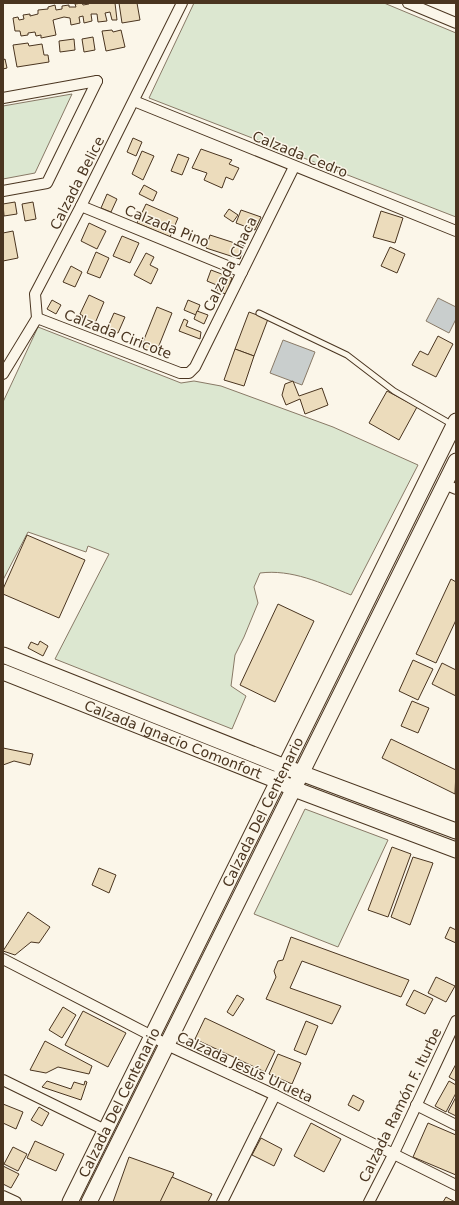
<svg xmlns="http://www.w3.org/2000/svg" width="459" height="1205" font-family="'DejaVu Sans',sans-serif">
	<style>
		.green { fill: #dce7d0; stroke: #887966 }
		.water { fill: #c9cecd; stroke: #887966 }
		.building { fill: #ecdcbc; stroke: #4a3520 }
		.lines { fill: none; stroke-linecap: round; stroke-linejoin: round }
		.lane-casing { stroke: #4a3520; stroke-width: 7 }
		.street-casing { stroke: #4a3520; stroke-width: 12 }
		.secondary-casing { stroke: #4a3520; stroke-width: 17 }
		.lane { stroke: #fbf6e9; stroke-width: 5 }
		.street { stroke: #fbf6e9; stroke-width: 10 }
		.secondary { stroke: #fbf6e9; stroke-width: 15 }
		.labels { text-anchor: middle; dominant-baseline: central; stroke-width: 3; stroke-linejoin: round; paint-order: stroke }
		.street-label { font-size: 14px; fill: #4a3520; stroke: #fbf6e9 }
	</style>
	<rect width="100%" height="100%" fill="#fbf6e9"/>
	<g class="green">
		<polygon points="194,3 384,3 456,33 456,217 149,98"/>
		<polygon points="72,94 35,173 3,179 3,106"/>
		<path d="M 38,327 L 181,383 L 194,381 L 221,386 L 333,427 L 418,465 L 351,595 C 321,583 292,569 260,573 L 254,587 L 258,603 L 244,637 L 235,655 L 231,686 L 246,696 L 232,729 L 55,659 L 109,554 L 88,546 L 86,552 L 28,532 L 3,580 L 3,402 Z"/>
		<polygon points="305,809 388,840 338,947 254,914"/>
	</g>
	<g class="water">
		<polygon points="438,298 456,307 456,319 449,333 426,321"/>
		<polygon points="283,340 315,352 302,385 270,373"/>
	</g>
	<g class="building">
		<polygon points="82,3 83,5 89,4 89,3 115,3 117,20 112,20 110,12 105,13 107,21 98,22 97,14 91,14 92,21 84,23 83,16 79,17 80,23 71,25 70,18 64,17 53,20 56,35 41,38 41,35 36,36 35,32 28,33 28,35 21,36 20,31 15,31 13,18 18,17 19,20 24,19 23,15 30,14 30,16 38,14 38,10 48,9 48,7 55,5 56,10 62,9 62,6 69,5 69,7 76,7 75,4"/>
		<polygon points="119,3 137,3 140,20 122,23"/>
		<polygon points="112,30 113,32 121,30 125,47 106,51 102,31"/>
		<polygon points="93,37 95,50 84,52 82,39"/>
		<polygon points="74,39 75,50 60,52 59,41"/>
		<polygon points="28,43 29,46 42,44 44,55 48,55 49,62 17,67 13,45"/>
		<polygon points="5,59 7,68 3,69 3,60"/>
		<polygon points="133,138 142,142 136,156 127,152"/>
		<polygon points="201,149 232,160 229,164 239,168 233,180 226,177 222,188 204,180 207,173 192,168"/>
		<polygon points="142,151 154,156 143,180 132,174"/>
		<polygon points="178,154 189,158 182,175 171,171"/>
		<polygon points="144,185 157,192 153,201 139,194"/>
		<polygon points="107,194 117,199 111,212 101,208"/>
		<polygon points="15,202 17,214 4,216 3,204"/>
		<polygon points="33,202 36,219 25,221 22,204"/>
		<polygon points="146,204 178,218 170,237 137,223"/>
		<polygon points="229,209 238,215 233,222 224,216"/>
		<polygon points="241,210 261,217 255,230 236,223"/>
		<polygon points="381,211 403,218 395,243 373,237"/>
		<polygon points="89,223 106,231 97,249 81,241"/>
		<polygon points="13,231 18,258 3,261 3,233"/>
		<polygon points="210,235 244,246 240,259 206,248"/>
		<polygon points="122,236 139,243 130,263 113,256"/>
		<polygon points="390,247 405,254 397,273 381,266"/>
		<polygon points="96,252 109,258 100,278 87,273"/>
		<polygon points="146,253 154,257 150,265 158,269 151,284 134,275"/>
		<polygon points="71,266 82,272 75,287 63,282"/>
		<polygon points="211,270 232,278 226,294 217,291 219,286 207,281"/>
		<polygon points="89,295 104,302 93,328 81,322 83,316 80,314"/>
		<polygon points="52,300 61,305 56,314 47,309"/>
		<polygon points="188,300 200,305 196,315 184,310"/>
		<polygon points="157,307 172,313 156,353 141,347"/>
		<polygon points="197,311 208,315 204,324 194,319"/>
		<polygon points="249,312 268,319 254,356 235,349"/>
		<polygon points="114,313 125,317 118,333 107,329"/>
		<polygon points="184,319 188,321 186,326 201,332 200,339 179,331"/>
		<polygon points="438,336 453,344 436,377 412,365 420,351 428,355"/>
		<polygon points="235,349 254,356 244,386 224,380"/>
		<polygon points="293,381 299,396 322,388 328,405 305,414 300,399 286,405 282,395 285,384"/>
		<polygon points="387,391 417,407 399,440 369,423"/>
		<polygon points="27,535 85,560 59,618 3,594 3,589"/>
		<polygon points="451,579 456,582 456,620 436,663 416,654"/>
		<polygon points="278,604 314,621 275,702 240,685"/>
		<polygon points="40,641 48,646 43,656 28,648 31,642 38,645"/>
		<polygon points="413,660 433,669 418,700 399,691"/>
		<polygon points="442,663 456,670 456,696 432,684"/>
		<polygon points="412,701 429,708 418,733 401,726"/>
		<polygon points="391,739 456,770 455,794 382,758"/>
		<polygon points="3,748 33,754 30,765 14,761 3,765"/>
		<polygon points="392,847 411,854 388,917 368,910"/>
		<polygon points="413,857 433,863 410,925 391,917"/>
		<polygon points="99,868 116,875 109,893 92,885"/>
		<polygon points="28,912 50,927 39,943 31,942 15,955 3,951"/>
		<polygon points="450,927 456,930 456,943 445,938"/>
		<polygon points="291,937 409,980 401,997 302,961 290,988 341,1006 332,1024 266,999 276,977 274,971 278,961 283,960"/>
		<polygon points="436,977 455,986 446,1002 428,993"/>
		<polygon points="414,990 433,999 425,1014 406,1005"/>
		<polygon points="237,995 244,999 233,1016 227,1012"/>
		<polygon points="63,1007 76,1015 62,1038 49,1030"/>
		<polygon points="83,1011 126,1033 108,1067 65,1045"/>
		<polygon points="205,1018 275,1051 265,1072 195,1039"/>
		<polygon points="306,1021 318,1026 306,1055 294,1050"/>
		<polygon points="45,1041 92,1066 89,1074 58,1067 46,1073 30,1070"/>
		<polygon points="278,1054 301,1063 292,1084 269,1074"/>
		<polygon points="456,1064 456,1081 449,1077"/>
		<polygon points="47,1081 71,1089 74,1082 84,1085 85,1081 87,1082 81,1100 42,1087"/>
		<polygon points="449,1081 456,1085 456,1093 446,1112 435,1106"/>
		<polygon points="353,1095 364,1101 359,1111 348,1105"/>
		<polygon points="456,1097 456,1116 448,1112"/>
		<polygon points="3,1104 23,1112 16,1129 3,1123"/>
		<polygon points="39,1107 49,1113 42,1126 31,1120"/>
		<polygon points="311,1123 341,1139 324,1172 294,1156"/>
		<polygon points="428,1123 456,1135 456,1175 413,1157"/>
		<polygon points="261,1138 282,1149 274,1166 252,1155"/>
		<polygon points="35,1141 64,1154 56,1171 27,1158"/>
		<polygon points="13,1147 27,1154 18,1171 4,1164"/>
		<polygon points="129,1157 174,1173 163,1202 113,1202"/>
		<polygon points="3,1166 19,1174 11,1188 3,1184"/>
		<polygon points="172,1177 212,1194 208,1202 160,1202"/>
		<polygon points="446,1197 455,1202 443,1202"/>
	</g>
	<g class="lines">
		<defs>
			<polyline id="lane" points="259,313 347,355 394,391 453,425"/>
			<g id="street">
				<polyline points="408,3 456,23"/>
				<polyline points="3,98 97,81"/>
				<polyline points="134,101 456,231"/>
				<polyline points="3,191 47,183 97,81"/>
				<polyline points="81,206 242,272"/>
				<polyline points="37,318 180,373 189,373 195,367 294,167"/>
				<polyline points="3,374 37,318 35,294 81,206 182,3"/>
				<polyline points="444,484 456,489"/>
				<polyline points="3,959 152,1036 167,1045 275,1095 456,1185"/>
				<polyline points="3,1080 105,1130"/>
				<polyline points="416,1105 456,1125"/>
				<polyline points="3,1196 16,1202"/>
				<polyline points="222,1202 275,1095"/>
				<polyline points="369,1202 393,1155 456,1021"/>
			</g>
			<g id="secondary">
				<polyline points="3,655 285,767 456,831"/>
				<path id="s1" d="M 3,672 L 278,781 L 294,789 L 456,850"/>
				<path id="s2" d="M 70,1202 L 456,421"/>
				<polyline points="89,1202 456,461"/>
			</g>
		</defs>
		<use href="#lane" class="lane-casing"/>
		<use href="#street" class="street-casing"/>
		<use href="#secondary" class="secondary-casing"/>
		<use href="#lane" class="lane"/>
		<use href="#street" class="street"/>
		<use href="#secondary" class="secondary"/>
	</g>
	<g class="labels">
		<g class="street-label">
			<text transform="translate(300 154) rotate(22)">Calzada Cedro</text>
			<text transform="translate(77 183) rotate(-63)">Calzada Belice</text>
			<text transform="translate(167 226) rotate(22)">Calzada Pino</text>
			<text transform="translate(230 264) rotate(-64)">Calzada Chaca</text>
			<text transform="translate(118 334) rotate(21)">Calzada Ciricote</text>
			<text stroke="none"><textPath href="#s1" startOffset="183">Calzada Ignacio Comonfort</textPath></text>
			<text stroke="none"><textPath href="#s2" startOffset="435">Calzada Del Centenario</textPath></text>
			<text transform="translate(245 1067) rotate(25)">Calzada Jesús Urueta</text>
			<text stroke="none"><textPath href="#s2" startOffset="111">Calzada Del Centenario</textPath></text>
			<text transform="translate(400 1105) rotate(-64)">Calzada Ramón F. Iturbe</text>
		</g>
	</g>
	<rect width="459" height="1205" fill="none" stroke="#4a3520" stroke-width="8"/>
</svg>
